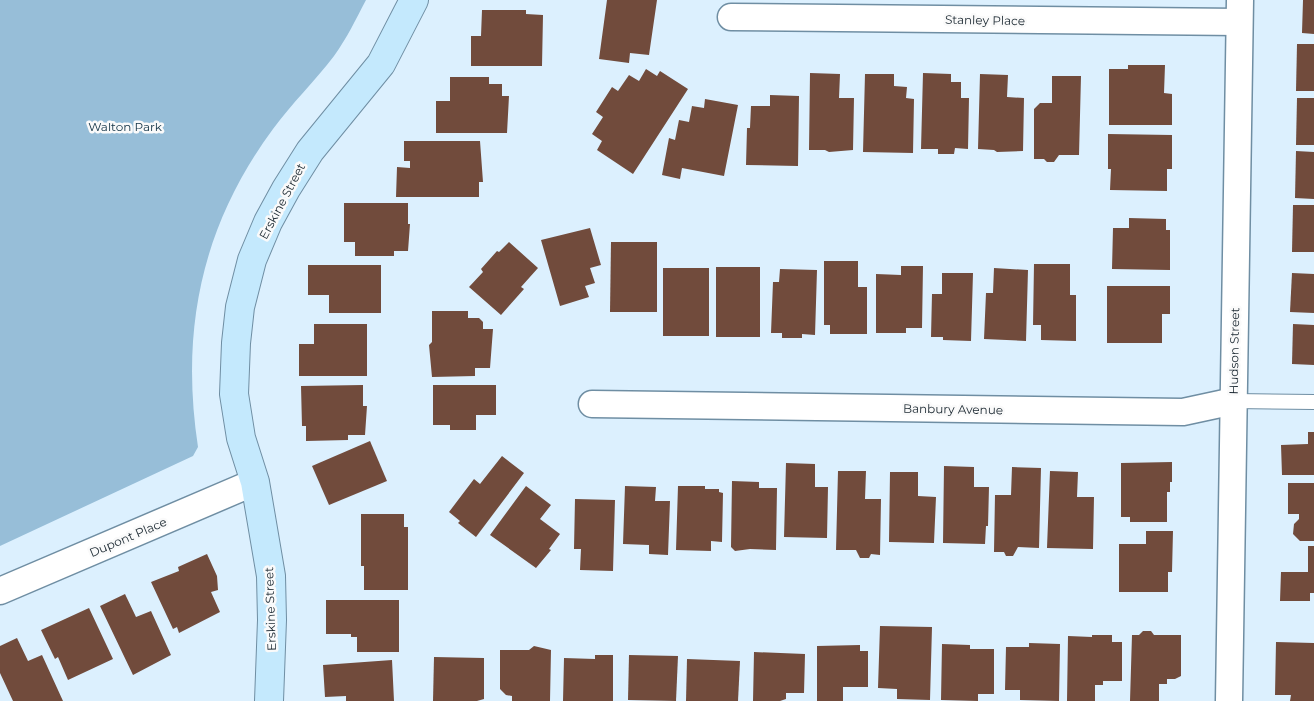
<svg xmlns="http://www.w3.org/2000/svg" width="1314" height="701" font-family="Montserrat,sans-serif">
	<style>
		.forest { fill: #97bed8 }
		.building { fill: #714b3c }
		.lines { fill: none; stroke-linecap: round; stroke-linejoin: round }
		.lane-casing { stroke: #6f8ea3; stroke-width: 16 }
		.street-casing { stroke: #6f8ea3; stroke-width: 29 }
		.secondary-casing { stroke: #6f8ea3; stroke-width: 30 }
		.lane { stroke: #fff; stroke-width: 14 }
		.street { stroke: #fff; stroke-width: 26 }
		.secondary { stroke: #c4e9fd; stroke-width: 28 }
		.labels { text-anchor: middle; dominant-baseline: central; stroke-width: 5; stroke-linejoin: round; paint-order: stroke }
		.street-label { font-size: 12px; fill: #1b2831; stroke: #fafafa }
		.park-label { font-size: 12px; fill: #103144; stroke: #fafafa }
	</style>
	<rect width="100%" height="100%" fill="#dcf0fe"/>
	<path class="forest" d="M 0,0 L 366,0 C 356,19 347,38 334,56 C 315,81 292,103 273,129 C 202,225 180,329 198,447 L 193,456 L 0,546 Z"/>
	<g class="building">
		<polygon points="607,0 657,0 649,55 630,53 629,63 599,59"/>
		<polygon points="1303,0 1314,0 1314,34 1302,33"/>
		<polygon points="482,10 526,10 526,14 543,15 542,66 471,66 471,36 481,36"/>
		<polygon points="1297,44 1314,44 1314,91 1296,91"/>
		<polygon points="1128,65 1165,65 1164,93 1172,94 1172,125 1109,125 1109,69 1128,69"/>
		<polygon points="646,69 657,76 660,71 688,89 633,174 597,150 602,141 592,134 603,117 596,112 612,87 618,91 629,75 639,81"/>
		<polygon points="810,73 840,74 839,98 854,98 853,150 829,152 825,150 809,150"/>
		<polygon points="923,73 951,74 951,82 961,82 961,98 969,98 968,149 955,148 954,154 938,154 938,149 921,149"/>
		<polygon points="865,74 894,74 894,86 907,87 906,98 914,99 913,153 863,152"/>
		<polygon points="980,74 1008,75 1007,97 1024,98 1023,151 997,152 994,150 978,149"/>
		<polygon points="1052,76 1081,76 1079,155 1059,155 1054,162 1047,162 1044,159 1034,159 1034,109 1040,103 1052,103"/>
		<polygon points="450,77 489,77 489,84 502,84 502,96 509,96 507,133 436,133 436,101 450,101"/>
		<polygon points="770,95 799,96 798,166 746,165 747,128 750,128 751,106 770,106"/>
		<polygon points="1297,98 1314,98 1314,145 1296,145"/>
		<polygon points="705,99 738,105 724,176 682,168 680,179 662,175 669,138 675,140 679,120 689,122 692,106 704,108"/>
		<polygon points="1108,134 1172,135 1172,169 1167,169 1167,191 1110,190 1111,169 1108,169"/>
		<polygon points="404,141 480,141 483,182 479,182 479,197 396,197 397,167 410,168 410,161 404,161"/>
		<polygon points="1296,151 1314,152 1314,199 1295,198"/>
		<polygon points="344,203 408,203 408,224 410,224 408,251 394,251 394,256 355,256 355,242 344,242"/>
		<polygon points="1293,205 1314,205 1314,252 1292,252"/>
		<polygon points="1129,218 1166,219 1166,230 1170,230 1170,270 1112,269 1113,228 1129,228"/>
		<polygon points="590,228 601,265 590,268 595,283 585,286 589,297 560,306 541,240"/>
		<polygon points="509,242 538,268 521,287 524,289 501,315 469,287 483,272 481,269 497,251 499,252"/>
		<polygon points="611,242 657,242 657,312 610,312"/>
		<polygon points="824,261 858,261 858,287 867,287 867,334 830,334 830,325 824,325"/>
		<polygon points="1034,264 1070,264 1070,295 1076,295 1076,341 1041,340 1041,325 1033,325"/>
		<polygon points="308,265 381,265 381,313 329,313 329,295 308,295"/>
		<polygon points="901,266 923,266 922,328 906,328 906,333 876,333 876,274 901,275"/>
		<rect x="716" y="267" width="44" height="70"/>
		<rect x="663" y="268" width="46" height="68"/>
		<polygon points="994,268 1028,270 1026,341 984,339 986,293 993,293"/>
		<polygon points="780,269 817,270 815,335 802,334 802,338 782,338 782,333 771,333 773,282 779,282"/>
		<polygon points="942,273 973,273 971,341 943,340 943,337 931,337 932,294 942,294"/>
		<polygon points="1292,273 1314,274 1314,313 1290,312"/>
		<polygon points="1107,286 1170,286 1170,314 1162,314 1162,343 1107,343"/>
		<polygon points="432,311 468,311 468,318 479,318 483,322 483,329 493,329 490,368 475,368 475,376 432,377 429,345 432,342"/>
		<polygon points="314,324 367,324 367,376 299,376 299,344 314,344"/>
		<polygon points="1293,324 1314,325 1314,365 1292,364"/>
		<polygon points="363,385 363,406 367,406 365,435 348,435 348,440 306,441 306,426 302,426 301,386"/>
		<polygon points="433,385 496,385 496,415 476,415 476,430 450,430 450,425 433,425"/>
		<polygon points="1308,432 1314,432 1314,475 1282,475 1281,445 1308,444"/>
		<polygon points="370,441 387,481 329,505 312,466"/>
		<polygon points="502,456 524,473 476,537 458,523 460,521 449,512 474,479 480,484"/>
		<polygon points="1172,462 1172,482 1170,482 1170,492 1167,492 1167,522 1130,522 1130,517 1121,517 1121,463"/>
		<polygon points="786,463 815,464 815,487 828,487 827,538 784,537"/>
		<polygon points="944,466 974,467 974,487 989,487 988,526 986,526 985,544 943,543"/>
		<polygon points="1012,467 1041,468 1039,548 1018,547 1013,556 1006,556 1004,552 994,552 995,495 1011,495"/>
		<polygon points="838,471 866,471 865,499 881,499 880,555 871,554 869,558 860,558 856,550 836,550"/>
		<polygon points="1050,471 1078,472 1077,497 1094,497 1093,549 1047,548"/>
		<polygon points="890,472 918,472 918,496 936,497 934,543 889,542"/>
		<polygon points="732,481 759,482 759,488 777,488 776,550 750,549 735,551 731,547"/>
		<polygon points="1288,483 1314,483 1314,541 1300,541 1293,534 1294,524 1299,519 1299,514 1288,514"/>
		<polygon points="526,486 551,505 540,519 560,534 549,549 551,550 536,568 490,535"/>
		<polygon points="625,486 656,487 655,501 670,501 668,555 649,554 649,545 623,544"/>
		<polygon points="678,486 705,486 705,489 719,489 719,492 723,493 722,542 711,541 711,551 676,550"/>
		<polygon points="575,499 615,500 613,571 580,570 581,549 574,549"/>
		<polygon points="361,514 404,514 404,527 408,527 408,590 364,590 364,566 361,566"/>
		<polygon points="1146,531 1173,531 1172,572 1168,572 1168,592 1119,592 1119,544 1146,544"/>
		<polygon points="1308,546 1314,546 1314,593 1310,593 1310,601 1280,601 1281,572 1308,572"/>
		<polygon points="207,554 217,576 218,590 211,592 220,612 179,633 177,627 173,629 151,582 179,571 178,567"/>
		<polygon points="125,594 136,617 151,611 171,655 133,675 100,606"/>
		<polygon points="326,600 399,600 399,652 357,652 357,637 351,637 351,634 326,634"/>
		<polygon points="89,608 113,659 68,680 58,657 55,659 41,630"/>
		<polygon points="880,626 932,627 930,700 897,699 897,689 878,688"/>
		<polygon points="1143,631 1151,631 1154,635 1181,635 1181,676 1175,679 1167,679 1167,684 1159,684 1159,701 1130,701 1132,635 1139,635"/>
		<polygon points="1092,635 1112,635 1112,642 1122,642 1122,681 1103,681 1103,685 1095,685 1095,701 1067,701 1068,636 1092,637"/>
		<polygon points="17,638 28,661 42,655 63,701 13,701 0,673 0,646"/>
		<polygon points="1276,642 1314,643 1314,701 1290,701 1291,695 1275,695"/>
		<polygon points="1029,643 1060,644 1059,701 1020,700 1020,690 1005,690 1006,647 1029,647"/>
		<polygon points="942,644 970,645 970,649 994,649 994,694 978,694 978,701 941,700"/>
		<polygon points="860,645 860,651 868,651 868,687 843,687 843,701 817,701 817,646"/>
		<polygon points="534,646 551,650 550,701 512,701 512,696 506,695 500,689 500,650 529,650"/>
		<polygon points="754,652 805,654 804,693 786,693 786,699 780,701 753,701"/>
		<polygon points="595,655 613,655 613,701 563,701 564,658 595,659"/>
		<polygon points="629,655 678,656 676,701 628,700"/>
		<polygon points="434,657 484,658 484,699 477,701 433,701"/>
		<polygon points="687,659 740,661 738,701 686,701"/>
		<polygon points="392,660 394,701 346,701 346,696 325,697 323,665"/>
	</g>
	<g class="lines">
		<defs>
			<polyline id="lane" points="1234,401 1314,402"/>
			<g id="street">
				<polyline points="731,17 1239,22"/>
				<polyline points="592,404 1183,412 1234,401"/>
				<polyline points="0,591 255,482"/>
				<polyline points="1229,701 1240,0"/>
			</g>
			<polyline id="secondary" points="269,701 272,620 271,576 255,482 241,438 234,394 236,343 240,307 252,260 268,222 286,189 310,151 381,64 414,0"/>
		</defs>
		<use href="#lane" class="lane-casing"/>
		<use href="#street" class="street-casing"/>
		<use href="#secondary" class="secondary-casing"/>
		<use href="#lane" class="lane"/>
		<use href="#street" class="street"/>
		<use href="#secondary" class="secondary"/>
	</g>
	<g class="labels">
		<g class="street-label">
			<text transform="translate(985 20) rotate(1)">Stanley Place</text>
			<text transform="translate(282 201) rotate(-62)">Erskine Street</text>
			<text transform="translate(1234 351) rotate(-89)">Hudson Street</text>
			<text transform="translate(953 409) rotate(1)">Banbury Avenue</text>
			<text transform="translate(128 537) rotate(-23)">Dupont Place</text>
			<text transform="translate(270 609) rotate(-92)">Erskine Street</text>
		</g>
		<g class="park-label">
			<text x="125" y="126">Walton Park</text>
		</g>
	</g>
</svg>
